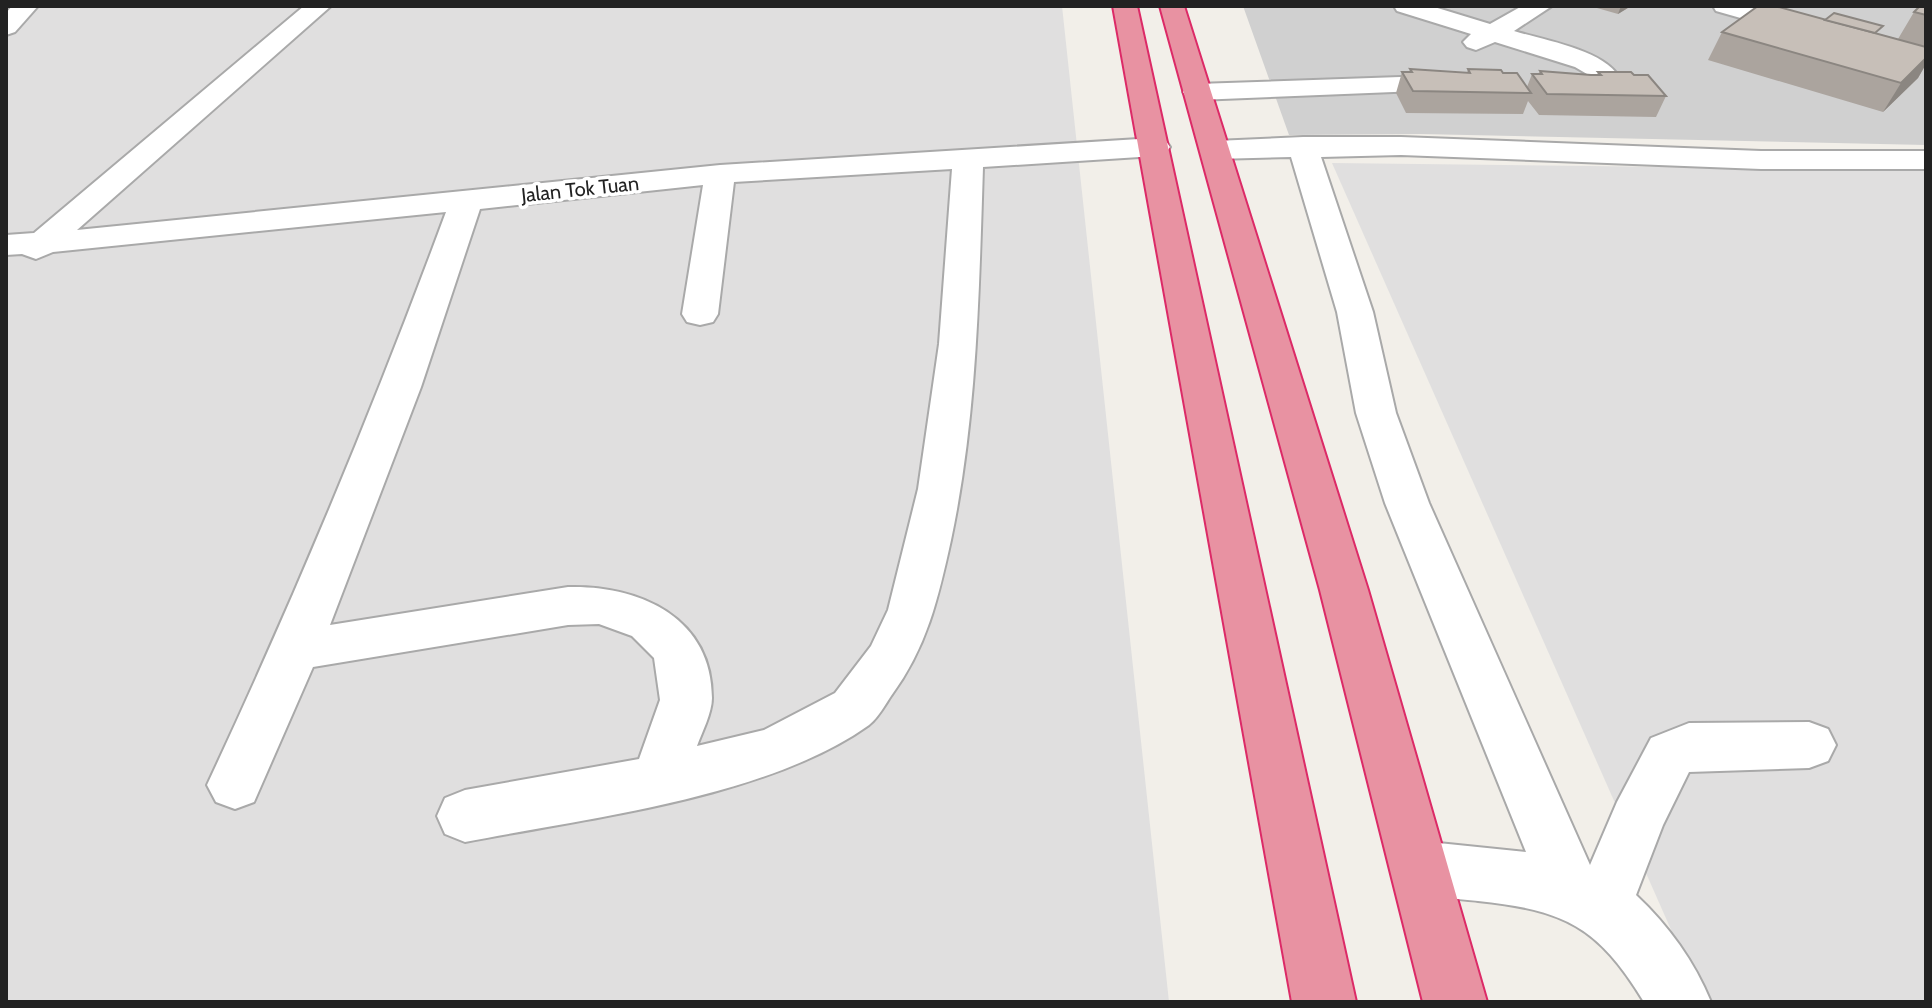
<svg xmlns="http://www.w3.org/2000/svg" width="1932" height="1008" font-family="Cabin,sans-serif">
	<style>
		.residential { fill: #e0dfdf }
		.religious { fill: #d0d0d0 }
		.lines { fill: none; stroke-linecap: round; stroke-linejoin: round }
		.minor-casing { stroke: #a9a9a9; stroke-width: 4 }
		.highway-casing { stroke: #dc2a67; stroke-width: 4 }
		.minor { fill: #fff; fill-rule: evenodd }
		.highway { fill: #e892a2; fill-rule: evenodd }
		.wall { fill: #aba49e }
		.shaded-wall { fill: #8b8681 }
		.building { fill: #c7bfb8; stroke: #8b8681; stroke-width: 2 }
		.labels { text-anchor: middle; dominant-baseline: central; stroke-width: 7; stroke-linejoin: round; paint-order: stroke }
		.far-street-label { font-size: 20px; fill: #222; stroke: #fff }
	</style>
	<rect width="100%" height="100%" fill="#f2efe9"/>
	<g class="residential">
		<polygon points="6,6 1062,6 1169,1002 6,1002"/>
		<polygon points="1332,163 1926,170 1926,1002 1703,1002"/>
	</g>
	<polygon class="religious" points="1243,6 1926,6 1926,145 1420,134 1289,135"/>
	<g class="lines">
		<defs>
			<g id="minor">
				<polygon points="12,6 38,6 15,32 6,35 6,13"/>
				<path d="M 304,6 L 331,6 L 77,230 L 720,165 L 1155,138 L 1166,141 L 1170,147 L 1166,153 L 1155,156 L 983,167 C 979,292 977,417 951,540 C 938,599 927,647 891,696 C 885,705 878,718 869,725 C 767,798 588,818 465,842 L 445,834 L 437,816 L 445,798 L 465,790 L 639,759 L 660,700 L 654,658 L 632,636 L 599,624 L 568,625 L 313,667 L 254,802 L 235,809 L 216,802 L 207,785 C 295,597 374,407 446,212 L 53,252 L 36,259 L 22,254 L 6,255 L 6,235 L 34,233 ZM 952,169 L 939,344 L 918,489 L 888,610 L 871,646 L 835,693 L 764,730 L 697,746 C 702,732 712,713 712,698 C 712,617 639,585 568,587 L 330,625 L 421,387 L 480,209 L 703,185 L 682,314 L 687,322 L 700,325 L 713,322 L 718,314 L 734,182 Z"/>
				<path d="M 1394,6 L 1431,6 L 1490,24 L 1522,6 L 1552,6 L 1514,31 C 1543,40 1604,50 1619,77 C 1606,95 1561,96 1541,91 L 1537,85 L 1541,79 L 1575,78 L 1587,74 L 1575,67 L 1495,42 L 1476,50 L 1467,47 L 1463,42 L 1471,34 L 1397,11 Z"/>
				<polygon points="1713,6 1752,6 1816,24 1820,29 1816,34 1807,37 1716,11"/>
				<polygon points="1458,75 1468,77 1472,83 1468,89 1197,100 1187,98 1183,92 1187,86 1197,84"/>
				<path d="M 1303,137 L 1401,137 L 1761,151 L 1926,151 L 1926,169 L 1761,169 L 1401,155 L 1321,157 L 1373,312 L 1396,413 L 1429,503 L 1590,865 L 1617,802 L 1651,738 L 1689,723 L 1809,722 L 1828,729 L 1836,745 L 1828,761 L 1809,768 L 1689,772 L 1663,825 L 1636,895 C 1669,926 1694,961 1711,1002 L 1644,1002 C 1598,926 1564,910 1478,901 C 1450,898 1424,897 1398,887 L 1390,868 L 1398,849 L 1419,841 L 1526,852 L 1385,503 L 1356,413 L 1337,312 L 1291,157 L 1215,159 L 1204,156 L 1200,150 L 1204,144 L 1215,141 Z"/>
			</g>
			<g id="highway">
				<polygon points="1113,6 1137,6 1356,1002 1292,1002"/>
				<polygon points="1160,6 1184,6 1368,590 1487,1002 1423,1002 1320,590"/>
			</g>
		</defs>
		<use href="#minor" class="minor-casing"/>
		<use href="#highway" class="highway-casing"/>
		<use href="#minor" class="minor"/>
		<use href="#highway" class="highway"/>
	</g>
	<g class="wall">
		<polygon points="1590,6 1631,6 1618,14"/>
		<polygon points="1926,6 1926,64 1918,78 1883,112 1708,60 1722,32 1879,34 1898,39 1914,12"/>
		<polygon points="1410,69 1467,73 1468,69 1527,87 1532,74 1538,74 1540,71 1597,75 1598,72 1634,75 1666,96 1656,117 1539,115 1528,101 1523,114 1406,113 1396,93 1402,72 1409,72"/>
	</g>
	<g class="shaded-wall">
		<polygon points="1621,6 1631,6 1618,14"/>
		<polygon points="1926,58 1926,64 1918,78 1883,112 1901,83"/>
	</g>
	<g class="building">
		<polygon points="1758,6 1775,6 1926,47 1926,58 1901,83 1722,32"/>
		<polygon points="1920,6 1926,6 1926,15 1914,12"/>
		<polygon points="1834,13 1883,26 1875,33 1825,20"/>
		<polygon points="1410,69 1470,73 1468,69 1501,70 1503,73 1517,73 1531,93 1413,91 1402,72 1412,72"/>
		<polygon points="1540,71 1591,75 1601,75 1598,72 1631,72 1634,75 1648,75 1666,96 1547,94 1532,74 1542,74"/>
	</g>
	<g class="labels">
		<g class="far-street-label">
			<text transform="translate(580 189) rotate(-6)">Jalan Tok Tuan</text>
		</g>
	</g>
	<rect width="1932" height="1008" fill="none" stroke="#222222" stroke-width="16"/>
</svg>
